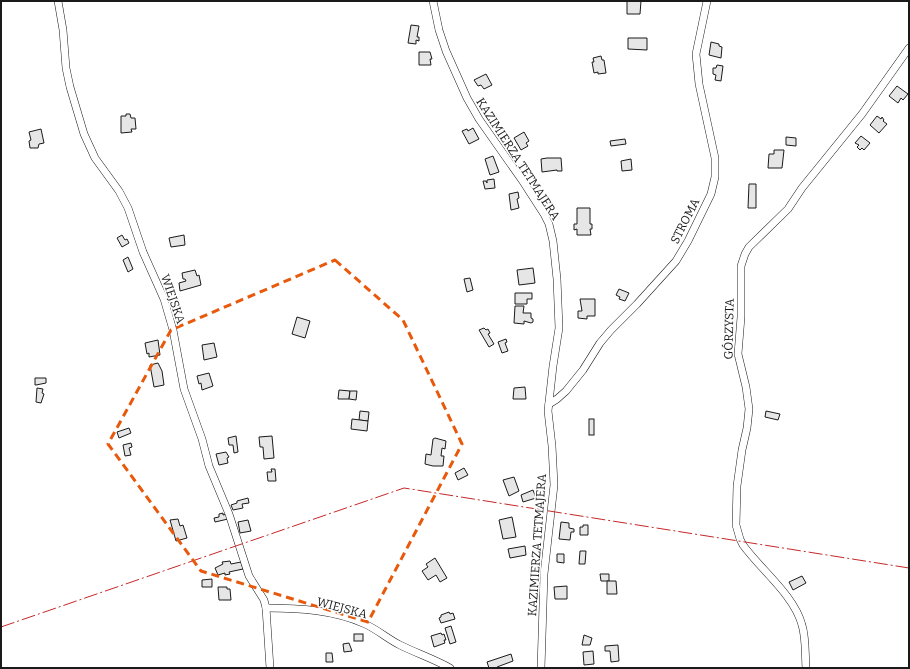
<svg xmlns="http://www.w3.org/2000/svg" width="910" height="669" font-family="Bitter,serif">
	<style>
		.building { fill: #e6e6e6; stroke: #1a1a1a }
		.lines { fill: none; stroke-linecap: round; stroke-linejoin: round }
		.street-casing { stroke: #1a1a1a; stroke-width: 8 }
		.street { stroke: #fff; stroke-width: 7 }
		.power { stroke: #c62828; stroke-width: 1; stroke-dasharray: 14 3 2 3; stroke-linecap: butt }
		.marked { fill: none; stroke: #e8590c; stroke-width: 3; stroke-dasharray: 8 5; stroke-linejoin: round }
		.labels { text-anchor: middle; dominant-baseline: central; stroke-width: 3; stroke-linejoin: round; paint-order: stroke }
		.street-label { font-size: 12px; fill: #1a1a1a; stroke: #fff }
	</style>
	<rect width="100%" height="100%" fill="#fff"/>
	<g class="building">
		<polygon points="627,1 641,1 640,14 627,14"/>
		<polygon points="411,25 419,26 417,37 419,37 419,41 416,40 416,44 408,43"/>
		<polygon points="628,38 647,38 647,50 628,49"/>
		<polygon points="711,42 719,44 719,46 722,47 721,58 709,55"/>
		<polygon points="419,52 430,52 432,59 430,59 431,65 419,65"/>
		<polygon points="601,56 602,60 604,60 606,73 598,74 598,72 594,73 592,62 594,62 593,58"/>
		<polygon points="717,65 723,66 721,81 715,80 716,75 713,74 713,68 716,68"/>
		<polygon points="486,74 492,85 484,89 481,85 478,86 474,80"/>
		<polygon points="897,86 908,94 903,100 901,98 898,103 889,96"/>
		<polygon points="126,114 130,114 131,118 135,118 136,129 131,129 132,132 121,133 121,116 126,116"/>
		<polygon points="877,116 881,119 882,117 884,120 883,121 887,124 879,133 870,125"/>
		<polygon points="473,128 479,139 469,144 462,131 467,129 468,131"/>
		<polygon points="41,129 44,143 39,144 38,148 30,148 29,141 31,140 29,132"/>
		<polygon points="524,132 529,141 526,143 528,146 521,150 514,138"/>
		<polygon points="861,136 870,143 864,150 862,148 860,150 857,147 859,145 855,143"/>
		<polygon points="786,137 796,138 796,146 786,145"/>
		<polygon points="625,139 626,144 611,146 610,141"/>
		<polygon points="774,150 784,150 782,168 768,168 769,154 774,154"/>
		<polygon points="493,156 499,172 490,175 485,159"/>
		<polygon points="547,158 561,158 562,171 557,171 557,170 542,172 541,159"/>
		<polygon points="631,159 632,170 622,171 621,161"/>
		<polygon points="494,179 495,188 485,189 483,181 486,181 487,183 487,180"/>
		<polygon points="749,184 756,184 756,208 748,208"/>
		<polygon points="518,192 519,198 517,199 519,208 511,210 509,194"/>
		<polygon points="577,208 590,208 590,224 592,224 592,229 590,229 591,235 577,235 577,229 574,230 574,224 577,224"/>
		<polygon points="122,235 125,240 127,239 129,243 122,247 117,238"/>
		<polygon points="184,235 185,245 171,247 169,238"/>
		<polygon points="128,257 133,269 128,272 123,260"/>
		<polygon points="533,268 535,283 519,285 517,270"/>
		<polygon points="195,270 197,276 199,275 201,285 180,291 179,283 186,281 185,279 183,279 182,273"/>
		<polygon points="470,278 473,290 467,292 464,279"/>
		<polygon points="619,289 629,293 625,301 619,299 620,297 616,295"/>
		<polygon points="515,293 532,293 532,299 527,299 527,304 515,304"/>
		<polygon points="580,299 595,299 595,316 587,316 587,319 578,318 578,311 582,311"/>
		<polygon points="515,306 524,306 523,313 531,313 531,318 533,319 533,322 531,323 524,321 524,324 514,323"/>
		<polygon points="297,317 310,321 305,338 292,334"/>
		<polygon points="484,328 486,330 488,329 490,333 488,334 494,344 489,347 479,330"/>
		<polygon points="506,339 507,342 505,343 508,351 502,353 498,342"/>
		<polygon points="158,340 160,355 149,357 149,353 147,354 145,343"/>
		<polygon points="214,343 217,357 204,360 202,345"/>
		<polygon points="158,363 162,371 164,385 154,387 150,365"/>
		<polygon points="209,373 213,386 202,390 201,383 199,384 197,376"/>
		<polygon points="35,378 46,378 46,383 36,385 35,385"/>
		<polygon points="525,387 526,399 513,399 514,388"/>
		<polygon points="37,388 43,389 42,393 44,394 41,403 36,402"/>
		<polygon points="339,390 350,391 349,399 338,399"/>
		<polygon points="350,391 357,391 356,400 349,399"/>
		<polygon points="360,411 369,412 368,421 359,420"/>
		<polygon points="766,411 780,414 778,420 765,417"/>
		<polygon points="352,419 368,421 367,431 351,429"/>
		<rect x="589" y="419" width="5" height="16"/>
		<polygon points="129,428 131,433 119,438 117,432"/>
		<polygon points="236,436 238,452 234,453 233,445 229,445 228,438"/>
		<polygon points="272,436 274,458 264,459 263,447 260,447 259,437"/>
		<polygon points="435,438 446,441 445,449 442,448 441,456 444,456 443,466 433,466 425,464 426,454 431,455 433,439"/>
		<polygon points="131,443 132,447 129,448 131,455 125,456 123,445"/>
		<polygon points="226,452 229,457 227,458 228,463 219,465 216,454"/>
		<polygon points="464,468 468,475 458,480 455,473"/>
		<polygon points="271,469 275,469 276,481 268,481 267,472 272,472"/>
		<polygon points="514,477 519,491 509,496 503,480"/>
		<polygon points="533,490 536,498 523,502 521,495"/>
		<polygon points="248,498 249,503 242,504 243,508 233,510 231,505 237,503 237,501"/>
		<polygon points="223,513 223,515 227,514 228,519 215,522 214,518 219,517 219,514"/>
		<polygon points="512,517 516,537 503,539 499,520"/>
		<polygon points="178,519 180,526 183,525 187,538 176,541 170,520"/>
		<polygon points="248,520 251,531 240,533 238,522"/>
		<polygon points="561,522 569,523 569,528 574,529 574,532 571,532 570,540 559,539"/>
		<polygon points="583,525 588,525 588,535 580,535 580,527 583,527"/>
		<polygon points="525,546 526,555 510,558 508,549"/>
		<polygon points="580,551 586,551 585,564 579,564"/>
		<polygon points="557,554 564,554 564,563 557,562"/>
		<polygon points="435,558 447,578 440,582 436,575 428,580 422,571 428,567 426,564"/>
		<polygon points="230,561 231,564 241,562 243,569 229,572 230,574 225,575 225,573 218,575 215,568 223,564 222,562"/>
		<polygon points="600,574 609,574 609,581 601,581"/>
		<polygon points="802,576 806,583 793,590 789,582"/>
		<polygon points="212,579 212,587 202,587 202,580"/>
		<polygon points="607,581 616,581 617,594 607,594"/>
		<polygon points="567,586 567,599 555,599 554,587"/>
		<polygon points="218,587 227,587 227,589 230,589 231,600 219,600"/>
		<polygon points="449,612 450,614 453,613 455,619 441,623 439,618 441,617 441,615"/>
		<polygon points="451,626 456,642 450,644 445,628"/>
		<polygon points="441,633 442,635 444,634 446,640 444,640 445,643 434,647 431,636"/>
		<rect x="354" y="634" width="9" height="7"/>
		<polygon points="584,635 592,638 590,645 582,645"/>
		<polygon points="349,643 352,651 344,652 343,644"/>
		<polygon points="618,645 619,661 611,662 610,651 605,651 605,646"/>
		<polygon points="593,651 594,664 584,665 583,652"/>
		<polygon points="326,653 332,653 333,662 326,662"/>
		<polygon points="511,654 513,661 497,667 497,668 489,668 487,662"/>
	</g>
	<g class="lines">
		<defs>
			<g id="street">
				<polyline points="58,1 63,30 66,68 70,87 84,134 95,158 119,191 128,208 143,252 164,299 173,330 184,389 202,439 209,466 229,514 249,576 264,600 266,608 270,668"/>
				<polyline points="433,1 439,30 446,51 467,98 479,119 524,183 544,214 549,224 553,241 557,279 559,328 553,366 548,411 552,446 554,485 544,574 541,668"/>
				<polyline points="549,404 557,399 566,391 583,370 600,343 611,330 637,304 676,261 688,241 711,194 715,177 715,158 699,84 696,54 707,1"/>
				<path d="M 266,608 C 299,608 335,610 365,624 C 378,630 388,639 400,645 C 416,653 434,659 450,668"/>
				<path d="M 806,668 C 805,654 806,638 802,625 C 794,595 761,570 743,545 L 740,539 L 736,525 L 737,486 L 742,450 L 747,428 L 749,409 L 746,387 L 738,354 L 741,317 L 741,266 L 745,254 L 749,247 L 788,209 L 802,188 L 862,114 L 909,48"/>
			</g>
		</defs>
		<use href="#street" class="street-casing"/>
		<use href="#street" class="street"/>
		<polyline class="power" points="1,627 404,488 909,568"/>
	</g>
	<path class="marked" d="M 335,260 L 403,320 L 462,444 L 368,622 L 201,571 L 108,444 L 171,330 Z"/>
	<g class="labels">
		<g class="street-label">
			<text transform="translate(518 159) rotate(57)">KAZIMIERZA TETMAJERA</text>
			<text transform="translate(685 221) rotate(-63)">STROMA</text>
			<text transform="translate(173 299) rotate(71)">WIEJSKA</text>
			<text transform="translate(729 329) rotate(-89)">GÓRZYSTA</text>
			<text transform="translate(537 545) rotate(-86)">KAZIMIERZA TETMAJERA</text>
			<text transform="translate(342 608) rotate(15)">WIEJSKA</text>
		</g>
	</g>
	<rect width="910" height="669" fill="none" stroke="#1a1a1a" stroke-width="4"/>
</svg>
